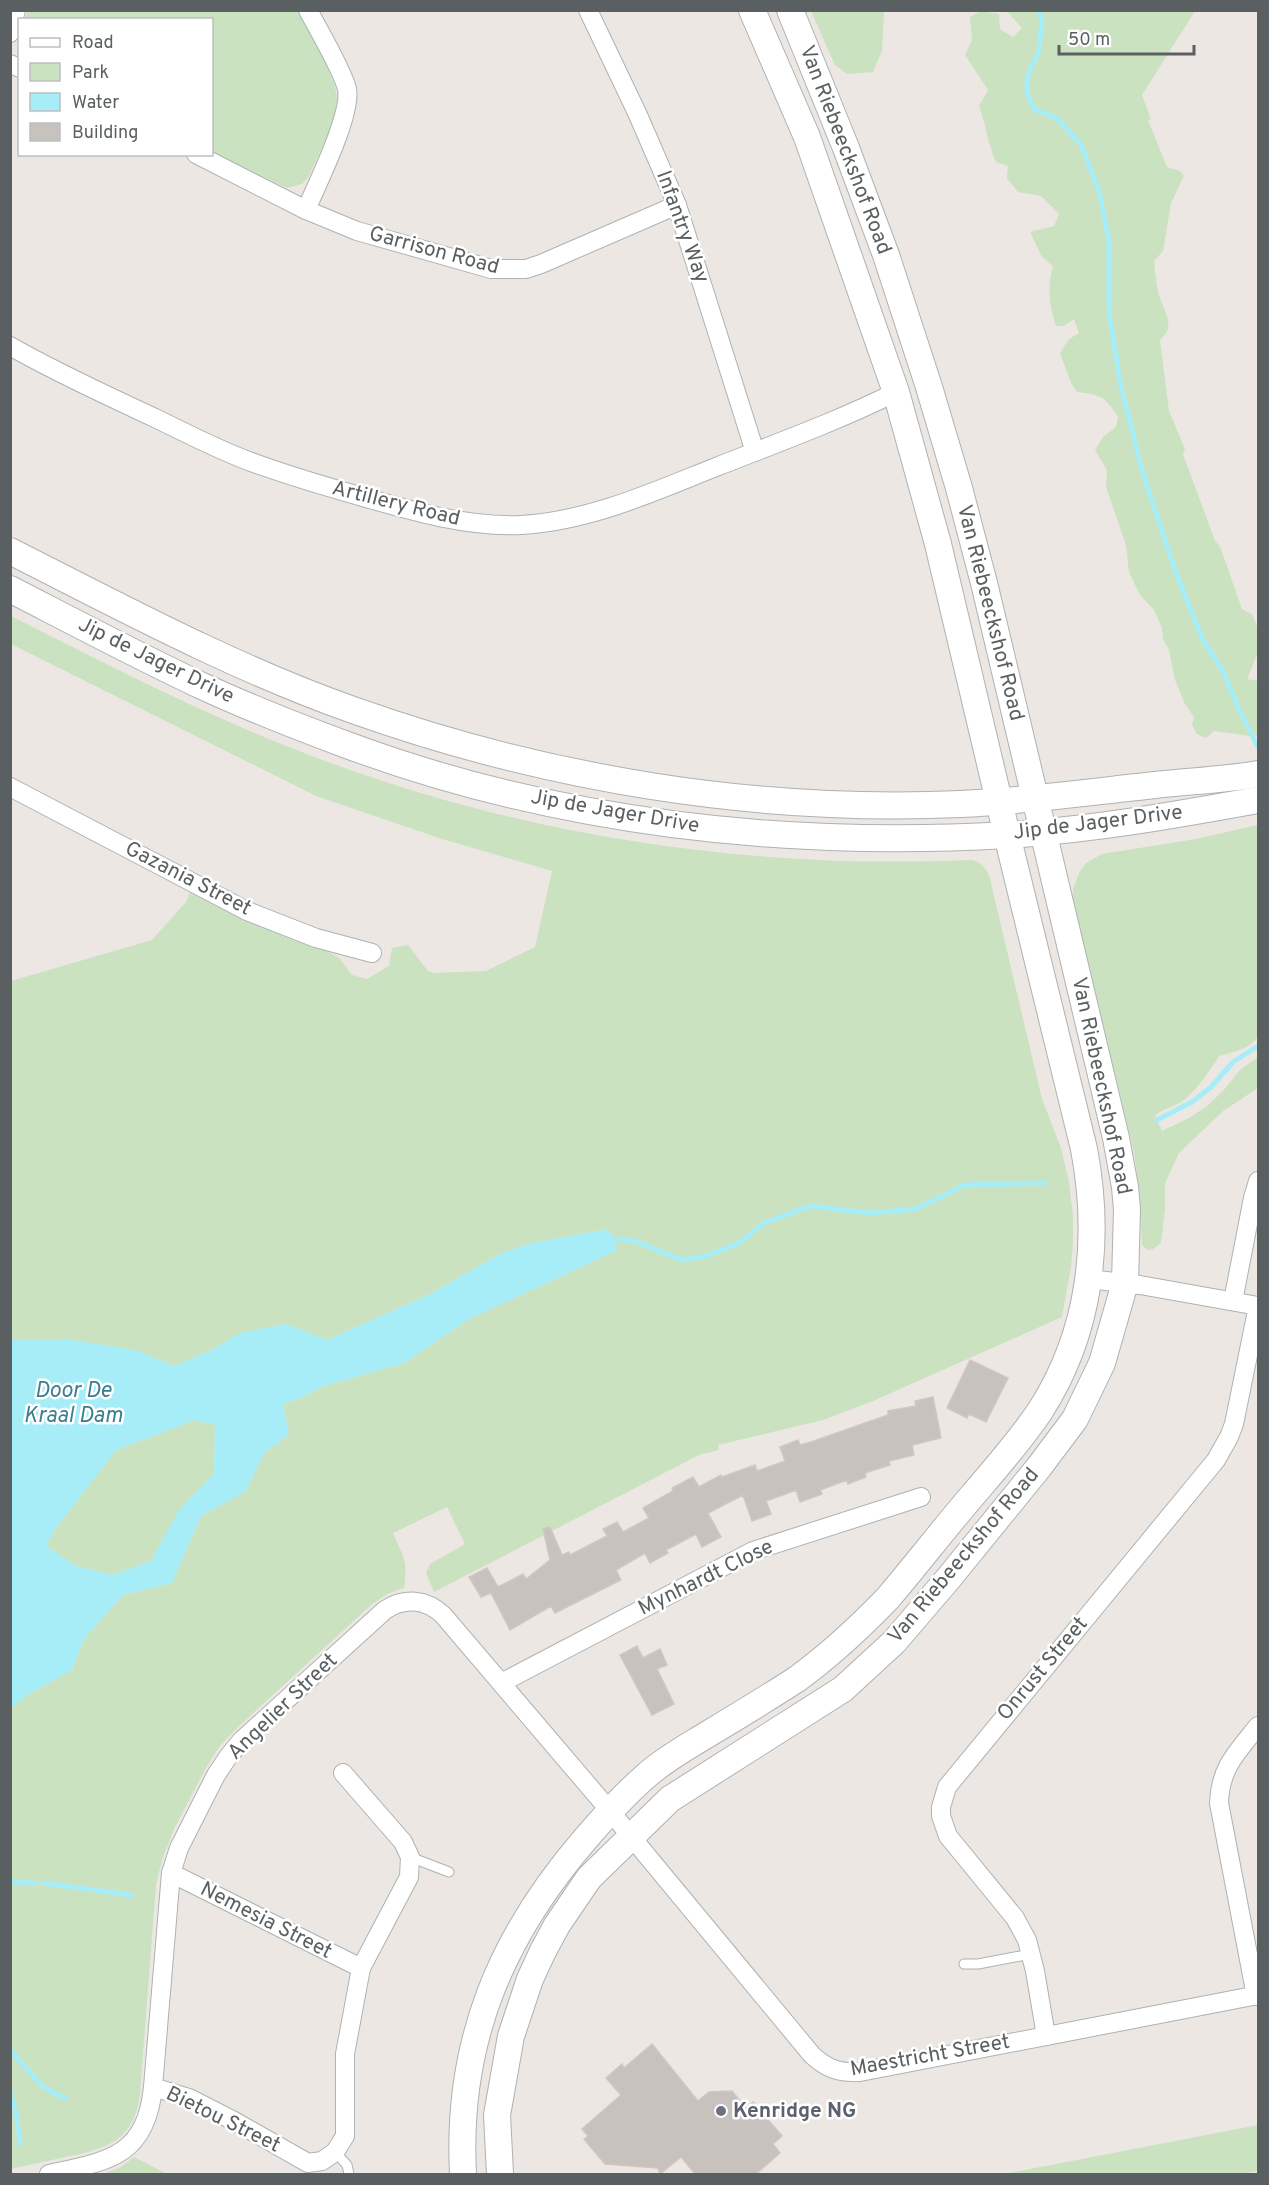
<svg xmlns="http://www.w3.org/2000/svg" width="1269" height="2185" font-family="Overpass,sans-serif">
	<style>
		.green { fill: #cae2c0 }
		.water { fill: #a6edf8; fill-rule: evenodd }
		.lines { fill: none; stroke-linecap: round; stroke-linejoin: round }
		.stream { stroke: #a6edf8; stroke-width: 5 }
		.building { fill: #c8c2bf; stroke: #d0c7c1; stroke-width: 1.5 }
		.lane-casing { stroke: #adb2b4; stroke-width: 11 }
		.street-casing { stroke: #adb2b4; stroke-width: 20 }
		.secondary-casing { stroke: #adb2b4; stroke-width: 28 }
		.lane { stroke: #fff; stroke-width: 9 }
		.street { stroke: #fff; stroke-width: 18 }
		.secondary { stroke: #fff; stroke-width: 26 }
		.worship-dot { fill: #6b7280; stroke: #fff; stroke-width: 2 }
		.labels { text-anchor: middle; dominant-baseline: central; stroke-width: 5; stroke-linejoin: round; paint-order: stroke }
		.street-label { font-size: 21px; fill: #5a6062; stroke: #fff }
		.worship-label { font-size: 21px; font-weight: bold; fill: #5b616d; stroke: #fff; text-anchor: start }
		.water-label { font-size: 22px; font-style: italic; fill: #3c7e8f; stroke: #fff }
	</style>
	<rect width="100%" height="100%" fill="#ece7e2"/>
	<g class="green">
		<path d="M 28,10 L 298,11 C 308,32 340,81 337,103 C 335,124 317,157 309,176 L 302,184 L 287,188 L 212,152 L 212,20 L 25,20 Z"/>
		<polygon points="811,11 884,11 882,51 873,72 847,74 835,65"/>
		<path d="M 981,11 L 999,14 L 1000,29 L 1013,37 L 1022,28 L 1007,11 L 1195,11 L 1142,95 L 1151,119 L 1148,120 L 1167,167 L 1180,171 L 1184,176 L 1171,203 L 1163,251 L 1154,261 C 1155,272 1156,284 1159,295 C 1164,312 1177,326 1160,340 L 1169,411 L 1185,449 L 1183,454 L 1215,541 L 1220,546 L 1242,609 L 1252,614 L 1258,629 L 1258,652 L 1247,679 L 1258,681 L 1258,735 L 1250,736 L 1214,731 L 1206,738 L 1197,734 L 1192,725 L 1194,717 L 1185,704 L 1175,680 L 1169,650 L 1163,639 L 1162,628 L 1154,610 L 1140,595 L 1129,572 L 1126,545 L 1106,487 L 1107,470 L 1095,450 L 1104,436 L 1116,427 L 1118,417 C 1105,396 1101,395 1077,392 L 1071,383 L 1060,353 L 1069,339 L 1079,333 L 1074,319 L 1064,326 L 1056,326 C 1049,306 1047,287 1053,266 L 1042,257 L 1030,232 L 1054,226 L 1059,214 L 1041,196 L 1018,192 L 1007,178 L 1008,166 L 996,162 C 988,144 986,125 979,106 L 988,90 L 965,55 L 972,40 L 970,17 Z"/>
		<path d="M 11,616 C 102,662 193,709 289,747 C 506,834 739,870 972,860 C 983,863 987,869 990,879 L 1042,1099 L 1061,1148 L 1069,1182 L 1073,1216 L 1073,1242 L 1071,1267 L 1062,1317 L 873,1401 L 823,1420 L 718,1445 L 719,1450 L 699,1455 L 434,1592 L 426,1573 L 430,1564 L 465,1544 L 447,1507 L 393,1533 C 404,1558 408,1560 404,1588 L 387,1594 L 371,1605 L 238,1727 L 219,1747 L 207,1766 L 174,1829 L 162,1860 L 156,1885 L 140,2093 C 135,2140 107,2149 66,2157 C 47,2161 29,2165 11,2169 L 10,1708 L 29,1694 L 72,1670 L 84,1639 L 123,1595 L 172,1583 L 201,1516 L 246,1491 L 264,1453 L 289,1435 L 283,1404 L 303,1397 L 324,1386 L 404,1363 L 469,1319 L 618,1250 L 609,1229 L 531,1243 L 504,1252 L 428,1295 L 327,1340 L 286,1324 L 240,1333 L 210,1351 L 174,1366 L 136,1350 L 11,1340 L 11,981 L 152,940 L 186,902 L 190,892 L 248,921 L 325,950 L 339,958 L 352,975 L 367,979 L 389,966 L 392,948 L 408,945 L 428,971 L 434,973 L 486,971 L 535,947 L 552,871 L 442,839 L 316,796 L 11,644 Z"/>
		<path d="M 1258,825 L 1258,1036 C 1251,1049 1233,1052 1219,1056 C 1210,1071 1198,1088 1184,1100 C 1175,1107 1163,1108 1155,1116 L 1162,1131 L 1189,1118 L 1206,1107 L 1223,1091 L 1240,1070 L 1258,1057 L 1258,1088 L 1223,1111 L 1179,1153 L 1165,1183 L 1165,1208 L 1161,1243 L 1153,1249 L 1148,1250 L 1142,1245 L 1140,1195 L 1134,1152 L 1073,899 L 1073,889 L 1080,871 L 1086,863 L 1102,854 L 1196,839 Z"/>
		<polygon points="195,1420 215,1425 214,1474 178,1512 151,1561 112,1575 76,1566 46,1546 55,1529 116,1450"/>
		<polygon points="1258,2125 1258,2171 1239,2174 1004,2174"/>
		<polygon points="134,2157 167,2174 103,2174 121,2167"/>
	</g>
	<path class="water" d="M 609,1229 L 618,1250 L 469,1319 L 404,1363 L 324,1386 L 303,1397 L 283,1404 L 289,1435 L 264,1453 L 246,1491 L 201,1516 L 172,1583 L 123,1595 L 84,1639 L 72,1670 L 29,1694 L 11,1708 L 11,1340 L 72,1340 L 136,1350 L 174,1366 L 210,1351 L 240,1333 L 286,1324 L 327,1340 L 428,1295 L 504,1252 L 531,1243 ZM 195,1420 L 215,1425 L 214,1474 L 178,1511 L 151,1561 L 112,1575 L 76,1566 L 46,1546 L 55,1529 L 116,1450 Z"/>
	<g class="lines">
		<g class="stream">
			<polyline points="1039,10 1042,22 1039,51 1027,77 1027,93 1034,109 1058,119 1081,145 1099,191 1109,241 1109,313 1120,382 1142,470 1176,573 1203,640 1223,671 1238,707 1258,747"/>
			<polyline points="1157,1120 1192,1102 1211,1087 1233,1062 1258,1046"/>
			<polyline points="613,1239 635,1241 681,1260 706,1256 739,1243 764,1223 810,1206 870,1213 916,1209 964,1185 1045,1183"/>
			<polyline points="10,1882 36,1883"/>
			<polyline points="43,1883 131,1895"/>
			<polyline points="10,2050 44,2088 65,2098"/>
			<polyline points="10,2093 16,2113 20,2143"/>
		</g>
	</g>
	<g class="building">
		<polygon points="970,1360 1008,1378 986,1422 969,1414 967,1418 947,1408"/>
		<polygon points="933,1397 941,1438 912,1445 914,1455 889,1461 890,1465 865,1473 866,1477 848,1484 847,1480 820,1490 822,1494 800,1502 796,1490 766,1501 771,1514 752,1521 743,1495 708,1513 721,1537 702,1547 696,1534 666,1550 668,1553 650,1563 645,1553 616,1570 621,1580 555,1613 551,1606 510,1630 491,1593 481,1597 469,1577 487,1568 498,1587 523,1574 526,1579 550,1560 543,1529 550,1527 562,1555 569,1552 570,1555 607,1536 603,1529 617,1522 623,1532 649,1518 643,1508 673,1491 672,1488 693,1477 699,1487 721,1475 722,1477 755,1465 757,1471 785,1461 780,1447 798,1440 800,1445 811,1442 888,1415 888,1411 916,1406 915,1401"/>
		<polygon points="637,1646 643,1658 660,1649 667,1665 657,1669 674,1704 652,1715 620,1655"/>
		<polygon points="652,2044 698,2101 709,2092 732,2091 746,2108 753,2102 782,2136 773,2144 780,2153 755,2175 696,2175 681,2157 660,2174 658,2168 605,2164 584,2139 588,2136 582,2129 621,2095 606,2078 622,2064 624,2068"/>
	</g>
	<g class="lines">
		<defs>
			<g id="lane">
				<polyline points="410,1857 449,1872"/>
				<polyline points="964,1964 978,1964 1031,1954"/>
				<polyline points="335,2152 347,2165 349,2174"/>
			</g>
			<g id="street">
				<polyline points="588,10 638,115 677,205 755,452"/>
				<polyline points="10,33 16,10"/>
				<polyline points="10,64 20,68"/>
				<polyline points="196,154 306,210 357,231 491,269 526,269 541,264 677,205"/>
				<path d="M 306,210 C 317,184 352,114 347,89 C 342,69 319,31 308,10"/>
				<path d="M 10,346 C 57,373 106,395 155,418 C 188,434 220,451 254,463 C 290,476 327,487 363,497 C 415,512 467,527 521,525 C 590,521 653,492 716,467 C 777,443 838,421 896,392"/>
				<polyline points="10,787 247,911 316,938 372,953"/>
				<polyline points="1233,1301 1253,1198 1258,1181"/>
				<polyline points="501,1683 753,1551 921,1497"/>
				<polyline points="171,1873 361,1968"/>
				<path d="M 1256,1996 L 1219,1803 C 1220,1768 1237,1752 1258,1726"/>
				<polyline points="1046,2036 1035,1971 1027,1940 1015,1918 948,1836 941,1816 941,1807 947,1787 1216,1460 1229,1437 1234,1424 1258,1306 1140,1285 1089,1279"/>
				<polyline points="153,2087 189,2098 234,2121 308,2163 322,2161 335,2152 345,2136 345,2054 361,1968 409,1877 410,1857 403,1842 343,1773"/>
				<path d="M 49,2174 C 108,2161 146,2157 153,2087 L 171,1873 L 179,1848 L 216,1775 L 228,1757 L 241,1741 L 385,1610 C 404,1597 426,1599 443,1615 L 610,1811 L 812,2055 C 827,2069 839,2073 860,2072 L 1258,1995"/>
			</g>
			<g id="secondary">
				<path d="M 10,551 C 123,608 234,668 353,710 C 547,779 755,813 961,804 C 1026,801 1090,792 1155,785 C 1190,781 1224,780 1258,774"/>
				<path d="M 10,589 C 74,622 138,656 202,686 C 250,708 298,727 347,745 C 557,823 785,848 1007,835 C 1091,830 1175,815 1258,800"/>
				<path d="M 463,2174 C 456,2042 501,1936 587,1837 C 606,1815 625,1794 647,1775 C 665,1759 687,1747 708,1734 C 738,1716 768,1698 797,1679 C 830,1655 859,1628 888,1598 C 916,1565 943,1530 972,1496 C 995,1469 1020,1441 1040,1411 C 1091,1332 1101,1239 1084,1149 L 1007,835 L 938,544 L 896,392 L 807,137 L 752,10"/>
				<polyline points="500,2174 497,2115 511,2036 530,1979 543,1951 557,1925 589,1878 670,1799 843,1689 894,1642 948,1579 1039,1467 1075,1419 1102,1363 1125,1283 1127,1209 1125,1187 1116,1138 984,583 959,488 929,387 886,255 846,148 790,10"/>
			</g>
		</defs>
		<use href="#lane" class="lane-casing"/>
		<use href="#street" class="street-casing"/>
		<use href="#secondary" class="secondary-casing"/>
		<use href="#lane" class="lane"/>
		<use href="#street" class="street"/>
		<use href="#secondary" class="secondary"/>
	</g>
	<circle class="worship-dot" cx="721" cy="2111" r="6"/>
	<g class="labels">
		<g class="street-label">
			<text transform="translate(845 150) rotate(69)">Van Riebeeckshof Road</text>
			<text transform="translate(682 227) rotate(70)">Infantry Way</text>
			<text transform="translate(434 251) rotate(15)">Garrison Road</text>
			<text transform="translate(396 504) rotate(14)">Artillery Road</text>
			<text transform="translate(990 613) rotate(76)">Van Riebeeckshof Road</text>
			<text transform="translate(156 661) rotate(26)">Jip de Jager Drive</text>
			<text transform="translate(615 812) rotate(10)">Jip de Jager Drive</text>
			<text transform="translate(1098 823) rotate(-7)">Jip de Jager Drive</text>
			<text transform="translate(188 879) rotate(27)">Gazania Street</text>
			<text transform="translate(1101 1086) rotate(78)">Van Riebeeckshof Road</text>
			<text transform="translate(964 1556) rotate(-50)">Van Riebeeckshof Road</text>
			<text transform="translate(706 1578) rotate(-26)">Mynhardt Close</text>
			<text transform="translate(1043 1669) rotate(-50)">Onrust Street</text>
			<text transform="translate(283 1707) rotate(-44)">Angelier Street</text>
			<text transform="translate(266 1921) rotate(27)">Nemesia Street</text>
			<text transform="translate(930 2056) rotate(-10)">Maestricht Street</text>
			<text transform="translate(223 2120) rotate(26)">Bietou Street</text>
		</g>
		<g class="worship-label">
			<text x="733" y="2111">Kenridge NG</text>
		</g>
		<g class="water-label">
			<text x="73" y="1391">Door De<tspan x="73" dy="25">Kraal Dam</tspan></text>
		</g>
	</g>
	<rect width="1269" height="2185" fill="none" stroke="#5a6062" stroke-width="24"/>
	<rect x="18" y="18" width="195" height="138" fill="#ffffff" stroke="#bdbfc0" stroke-width="1.5"/>
	<rect x="30" y="38" width="30" height="9" fill="#ffffff" stroke="#bdbfc0" stroke-width="1.5"/>
	<text x="72" y="48" font-size="18" fill="#5a6062">Road</text>
	<rect x="30" y="63" width="30" height="18" fill="#cae2c0" stroke="#bdbfc0" stroke-width="1.5"/>
	<text x="72" y="78" font-size="18" fill="#5a6062">Park</text>
	<rect x="30" y="93" width="30" height="18" fill="#a6edf8" stroke="#bdbfc0" stroke-width="1.5"/>
	<text x="72" y="108" font-size="18" fill="#5a6062">Water</text>
	<rect x="30" y="123" width="30" height="18" fill="#c8c2bf" stroke="#bdbfc0" stroke-width="1.5"/>
	<text x="72" y="138" font-size="18" fill="#5a6062">Building</text>
	<path d="M1059 45v9h135v-9" fill="none" stroke="#5a6062" stroke-width="3"/>
	<text x="1068" y="45" font-size="18" fill="#5a6062" stroke="#ffffff" stroke-width="4.5" paint-order="stroke">50 m</text>
</svg>
